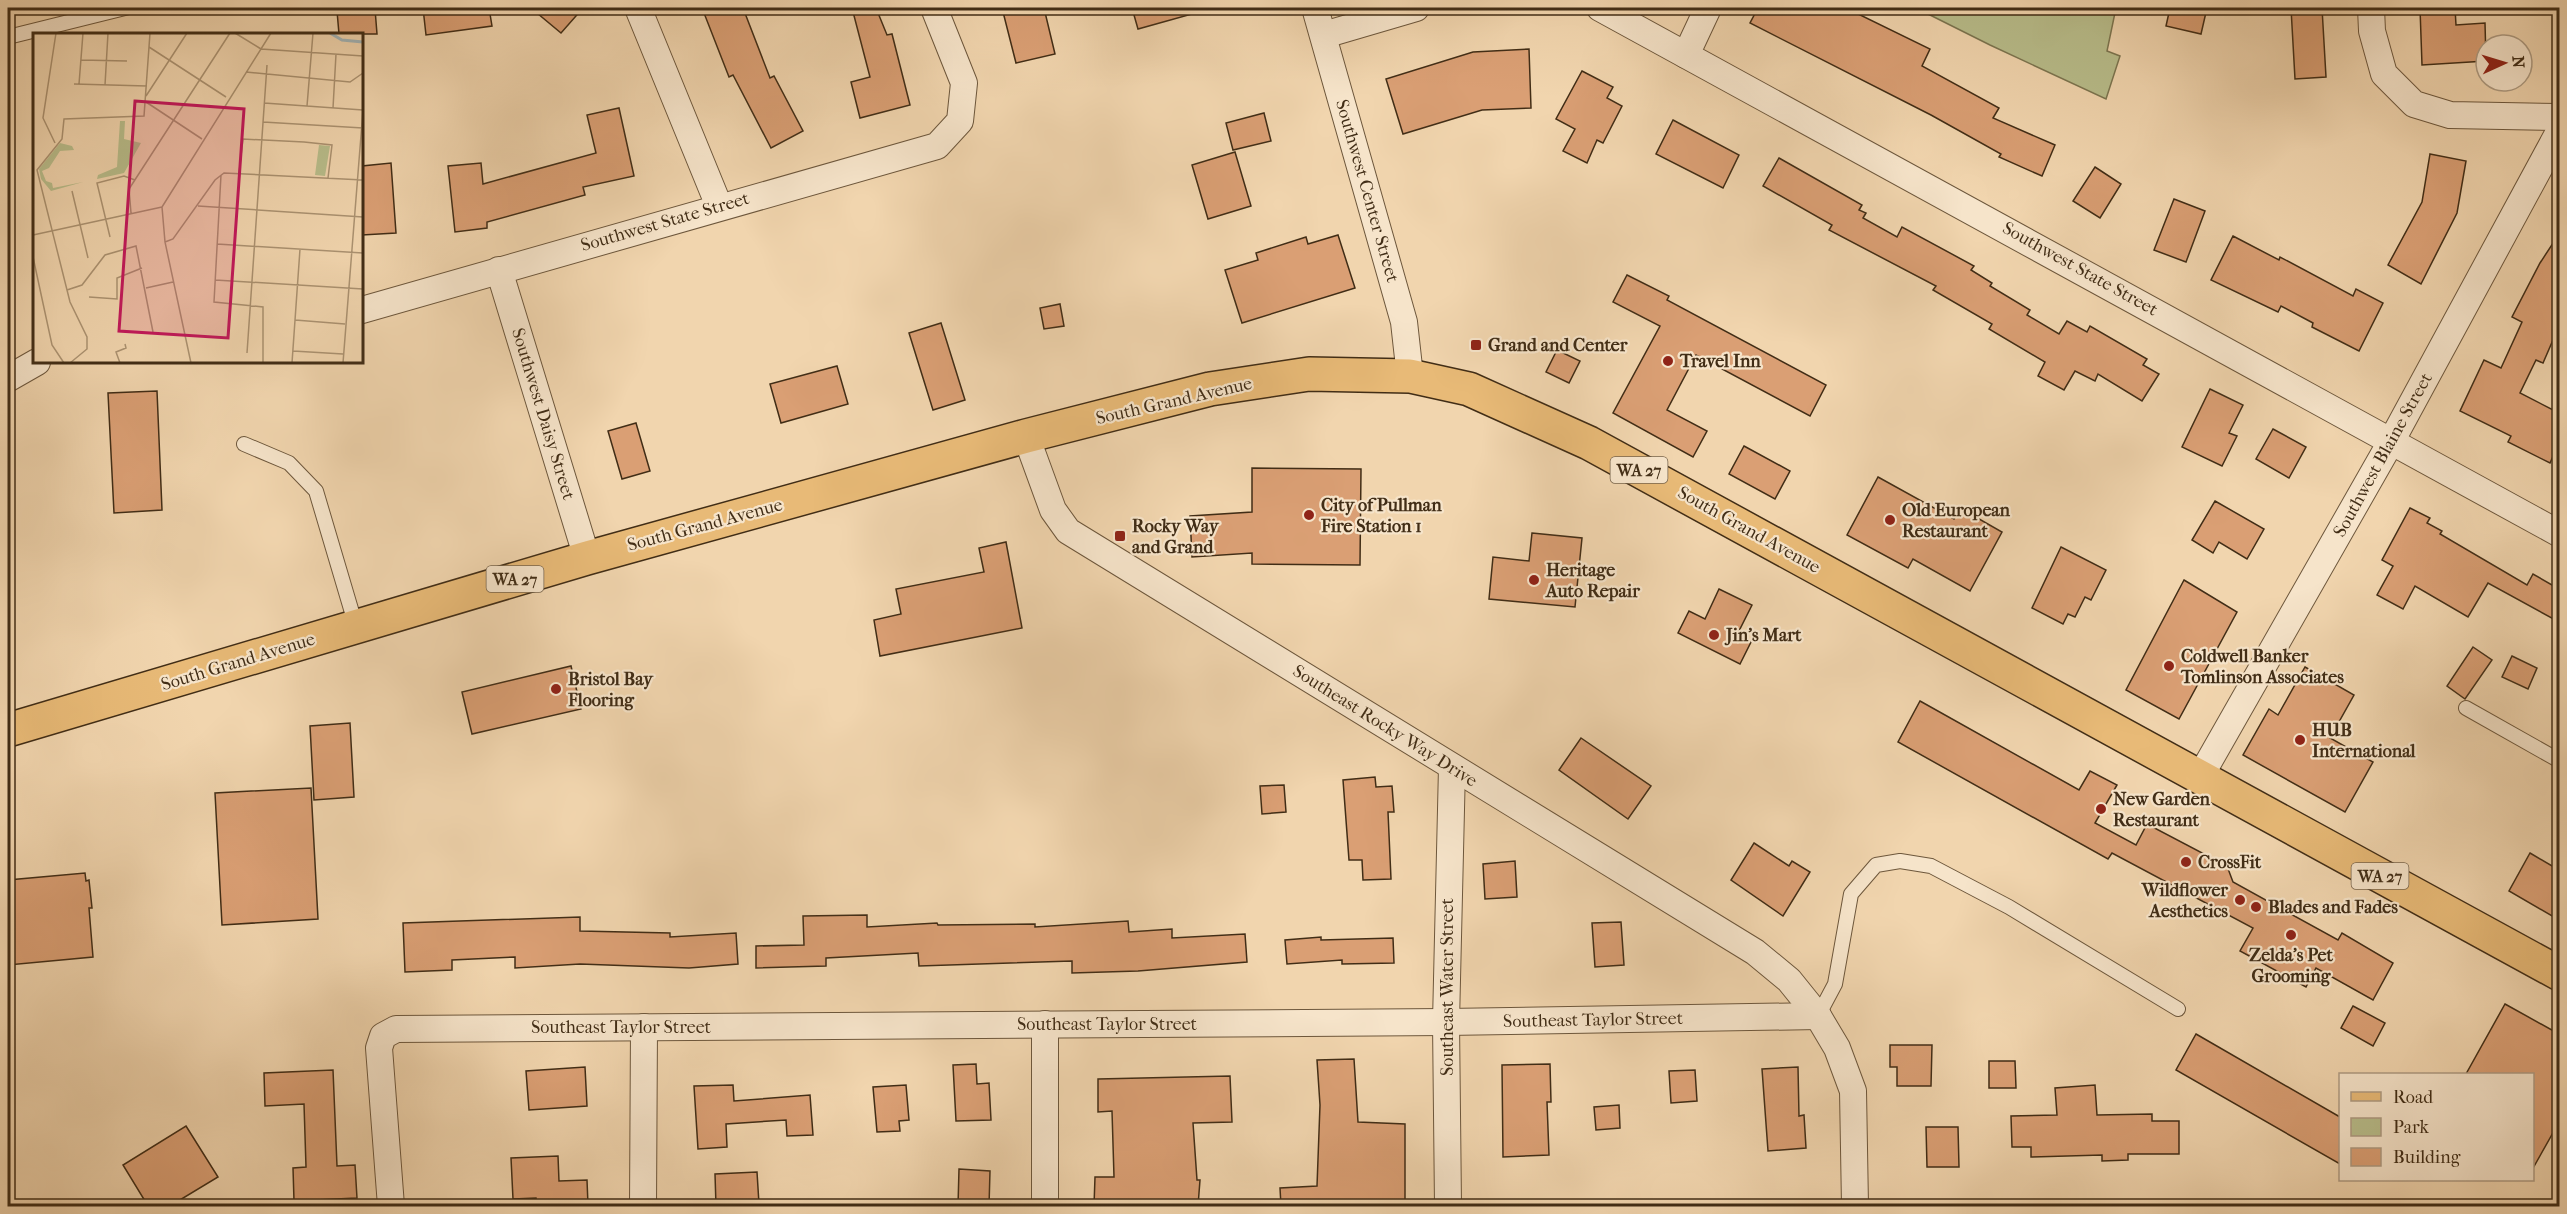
<svg xmlns="http://www.w3.org/2000/svg" width="2567" height="1214" font-family="'IM FELL French Canon',serif">
	<style>
		.green { fill: #b8bd8b; stroke: #7c7550; stroke-width: 1.5 }
		.building { fill: #da9f74; stroke: #412d16; stroke-width: 1.5 }
		.lines { fill: none; stroke-linecap: round; stroke-linejoin: round }
		.service-casing { stroke: #6d573c; stroke-width: 16 }
		.minor-casing { stroke: #6d573c; stroke-width: 28 }
		.primary-casing { stroke: #412d16; stroke-width: 36 }
		.service { stroke: #f6e4ca; stroke-width: 14 }
		.minor { stroke: #f6e4ca; stroke-width: 26 }
		.primary { stroke: #e8ba77; stroke-width: 33 }
		.poi-dot { fill: #8f2418; stroke: #f6e4ca; stroke-width: 2 }
		.labels { text-anchor: middle; dominant-baseline: central; stroke-width: 4.5; stroke-linejoin: round; paint-order: stroke }
		.shield { fill: #f6e4ca; stroke: #77644c; stroke-width: 1.5 }
		.shield-label { font-size: 16px; font-weight: bold; fill: #412d16 }
		.street-label { font-size: 18px; fill: #412d16; stroke: #f6e4ca }
		.poi-label { font-size: 18px; font-weight: bold; fill: #412d16; stroke: #f6e4ca; text-anchor: start }
		.inset-river { fill: none; stroke: #a2b5b8; stroke-width: 3 }
		.inset-road { fill: none; stroke: #ab9271; stroke-width: 1.5 }
		.view { fill: #c2185b; fill-opacity: 0.15; stroke: #c2185b; stroke-width: 3 }
		.inset-edge { fill: none; stroke: #412d16; stroke-width: 3 }
	</style>
	<rect width="100%" height="100%" fill="#f1d5ae"/>
	<filter id="stains"><feTurbulence type="fractalNoise" baseFrequency=".00333" numOctaves="4"/><feColorMatrix values="0 0 0 0 .2 0 0 0 0 .09 0 0 0 0 .02 0 0 0 .5 -.17"/></filter>
	<radialGradient id="worn" r=".72"><stop offset=".6" stop-color="#630" stop-opacity="0"/><stop offset="1" stop-color="#630" stop-opacity=".3"/></radialGradient>
	<polygon class="green" points="1916,8 2116,8 2107,51 2120,56 2106,99 1990,45"/>
	<g class="building">
		<polygon points="423,8 489,8 492,26 426,35"/>
		<polygon points="531,8 583,8 561,33"/>
		<polygon points="718,8 743,8 770,78 774,76 803,131 771,148 733,75 729,77 704,13"/>
		<polygon points="852,8 876,8 887,35 892,34 910,105 860,118 851,82 870,77"/>
		<polygon points="1002,8 1044,8 1055,54 1016,63"/>
		<polygon points="1132,8 1192,8 1192,14 1138,29"/>
		<polygon points="1758,8 1846,8 1930,49 1922,66 1999,108 1993,118 2055,145 2042,176 1999,157 2001,154 1931,115 1750,23"/>
		<polygon points="2170,8 2207,8 2201,34 2166,26"/>
		<polygon points="2291,8 2322,8 2326,77 2295,79"/>
		<polygon points="2420,8 2455,8 2456,25 2485,23 2486,61 2422,65"/>
		<polygon points="375,9 377,34 339,34 337,11"/>
		<polygon points="1529,49 1531,108 1482,110 1403,134 1386,79 1473,52"/>
		<polygon points="1582,71 1613,87 1607,98 1622,106 1603,143 1597,140 1587,163 1563,151 1575,129 1556,119"/>
		<polygon points="619,108 634,176 583,187 585,195 487,222 487,228 455,232 448,166 481,163 483,184 596,153 587,115"/>
		<polygon points="1264,113 1271,141 1233,150 1226,123"/>
		<polygon points="1673,120 1739,155 1723,188 1656,154"/>
		<polygon points="1235,152 1251,206 1208,219 1192,165"/>
		<polygon points="2430,154 2466,161 2457,213 2421,284 2388,265 2422,202"/>
		<polygon points="1779,158 1862,205 1859,210 1866,213 1863,218 1897,237 1902,227 1974,266 1971,270 1992,283 1990,286 2030,310 2027,315 2059,334 2067,321 2087,332 2090,326 2147,359 2143,365 2159,374 2142,401 2098,374 2095,381 2075,371 2064,390 2038,376 2045,362 1989,329 1992,324 1933,290 1936,286 1829,230 1832,225 1763,186"/>
		<polygon points="391,163 396,233 362,235 362,166"/>
		<polygon points="2095,167 2121,184 2100,218 2073,201"/>
		<polygon points="2174,199 2205,211 2186,262 2154,250"/>
		<polygon points="2559,234 2559,326 2543,363 2536,360 2520,393 2559,413 2559,443 2550,463 2508,442 2511,436 2460,411 2484,360 2501,368 2522,322 2512,317 2540,263"/>
		<polygon points="1338,235 1355,288 1242,323 1225,270 1258,260 1256,253 1306,237 1308,244"/>
		<polygon points="2233,236 2279,260 2280,257 2353,296 2356,289 2383,303 2359,351 2312,327 2313,323 2281,306 2278,312 2211,280"/>
		<polygon points="1627,275 1669,296 1667,300 1826,385 1810,416 1696,355 1667,410 1707,431 1693,457 1613,413 1660,326 1613,302"/>
		<polygon points="1060,304 1064,326 1044,329 1040,308"/>
		<polygon points="941,323 965,400 933,410 909,333"/>
		<polygon points="1557,350 1580,361 1569,383 1546,372"/>
		<polygon points="837,366 848,404 781,423 770,384"/>
		<polygon points="2210,389 2243,405 2229,433 2237,436 2222,466 2182,447"/>
		<polygon points="157,391 162,510 114,513 108,393"/>
		<polygon points="636,423 650,471 622,479 608,431"/>
		<polygon points="2273,429 2306,447 2289,478 2256,459"/>
		<polygon points="1744,446 1790,471 1775,499 1729,474"/>
		<polygon points="1252,468 1361,469 1360,565 1252,564 1252,553 1192,557 1190,516 1252,512"/>
		<polygon points="1878,477 1954,519 1960,508 2002,532 1970,591 1913,559 1908,568 1847,535"/>
		<polygon points="2215,501 2264,529 2247,559 2219,542 2213,553 2192,540"/>
		<polygon points="2410,508 2430,518 2427,523 2442,531 2440,534 2527,585 2533,574 2559,589 2559,622 2488,583 2468,617 2415,586 2403,609 2377,595 2393,566 2382,560"/>
		<polygon points="1532,533 1582,538 1575,607 1489,599 1493,557 1529,561"/>
		<polygon points="1006,542 1022,628 880,656 874,620 901,614 896,589 984,572 979,548"/>
		<polygon points="2061,547 2106,570 2091,600 2085,597 2075,617 2068,614 2063,624 2032,608"/>
		<polygon points="2184,580 2237,612 2179,719 2126,690"/>
		<polygon points="1719,589 1752,605 1737,635 1751,642 1740,664 1678,633 1689,611 1705,619"/>
		<polygon points="2473,647 2492,660 2465,699 2447,686"/>
		<polygon points="2512,656 2537,668 2528,689 2502,677"/>
		<polygon points="571,666 581,709 472,734 462,692"/>
		<polygon points="2305,667 2354,695 2330,738 2373,762 2345,812 2243,755 2269,709 2278,715"/>
		<polygon points="1920,701 2079,790 2090,771 2117,785 2095,823 2136,845 2147,824 2227,866 2233,882 2338,940 2342,933 2393,963 2373,1000 2316,968 2306,987 2240,951 2253,928 2112,853 2108,859 1898,742"/>
		<polygon points="350,723 354,797 314,800 310,726"/>
		<polygon points="1581,738 1651,786 1628,819 1559,770"/>
		<polygon points="1375,777 1376,787 1392,786 1394,812 1388,812 1391,879 1363,880 1362,860 1349,860 1343,780"/>
		<polygon points="1284,785 1286,812 1262,814 1260,786"/>
		<polygon points="311,788 318,919 222,925 215,793"/>
		<polygon points="1754,843 1789,866 1792,861 1810,872 1783,916 1731,880"/>
		<polygon points="2530,853 2559,870 2559,920 2509,891"/>
		<polygon points="1515,861 1517,897 1485,899 1483,864"/>
		<polygon points="85,873 86,881 89,880 92,908 89,908 93,957 8,965 8,880"/>
		<polygon points="867,915 867,927 937,923 938,925 1035,924 1035,927 1128,921 1129,932 1172,929 1172,938 1245,934 1247,962 1138,971 1072,973 1072,961 919,966 918,953 826,958 826,966 756,968 756,946 804,945 803,916"/>
		<polygon points="580,917 580,931 670,933 670,937 736,933 738,964 689,968 580,964 515,968 515,957 452,960 452,970 405,972 403,923"/>
		<polygon points="1621,922 1624,965 1595,967 1592,923"/>
		<polygon points="1321,937 1321,940 1393,938 1394,963 1342,964 1342,960 1287,964 1285,940"/>
		<polygon points="2505,1004 2559,1034 2559,1122 2532,1170 2532,1074 2466,1074"/>
		<polygon points="2353,1006 2385,1023 2373,1046 2341,1028"/>
		<polygon points="2196,1034 2340,1117 2340,1164 2176,1070"/>
		<polygon points="1890,1045 1932,1045 1931,1086 1897,1086 1897,1067 1890,1067"/>
		<polygon points="1354,1059 1358,1122 1405,1124 1405,1206 1281,1206 1280,1188 1317,1186 1320,1105 1317,1060"/>
		<polygon points="1989,1061 2015,1061 2016,1088 1989,1088"/>
		<polygon points="976,1064 977,1084 989,1083 991,1120 956,1121 953,1065"/>
		<polygon points="1550,1064 1551,1102 1547,1102 1549,1155 1503,1157 1502,1065"/>
		<polygon points="585,1067 587,1106 529,1110 526,1071"/>
		<polygon points="1798,1067 1799,1116 1804,1115 1806,1148 1768,1151 1762,1069"/>
		<polygon points="333,1070 337,1166 355,1165 357,1198 294,1201 293,1168 306,1167 304,1104 265,1106 264,1073"/>
		<polygon points="1695,1070 1697,1101 1671,1103 1669,1071"/>
		<polygon points="1230,1076 1232,1122 1193,1123 1197,1180 1200,1180 1198,1206 1094,1206 1095,1177 1114,1177 1112,1111 1098,1112 1098,1079"/>
		<polygon points="733,1085 734,1101 810,1095 813,1135 787,1136 786,1120 726,1124 727,1147 698,1149 694,1086"/>
		<polygon points="906,1085 909,1120 899,1121 900,1131 877,1132 873,1087"/>
		<polygon points="2095,1085 2097,1115 2152,1114 2152,1121 2179,1121 2179,1154 2128,1154 2128,1160 2102,1161 2102,1155 2031,1157 2031,1147 2012,1147 2011,1116 2057,1115 2055,1088"/>
		<polygon points="1619,1105 1620,1128 1596,1130 1594,1107"/>
		<polygon points="186,1126 218,1177 170,1206 148,1206 123,1165"/>
		<polygon points="1926,1127 1958,1127 1959,1167 1927,1167"/>
		<polygon points="558,1156 559,1181 587,1180 588,1205 537,1206 536,1198 513,1199 511,1158"/>
		<polygon points="959,1169 990,1171 989,1206 958,1206"/>
		<polygon points="757,1172 759,1204 716,1206 715,1174"/>
	</g>
	<g class="lines">
		<defs>
			<g id="service">
				<polyline points="8,37 125,8"/>
				<polyline points="244,444 289,463 316,491 356,626"/>
				<polyline points="2466,708 2560,761"/>
				<polyline points="1818,1016 1835,984 1851,894 1876,865 1900,861 1931,866 2009,907 2178,1009"/>
			</g>
			<g id="minor">
				<polyline points="638,8 719,206"/>
				<polyline points="1315,8 1404,322 1410,376"/>
				<polyline points="1600,8 2560,534"/>
				<polyline points="2371,8 2372,31 2384,74 2414,104 2450,115 2560,117"/>
				<polyline points="1324,35 1416,8"/>
				<polyline points="1686,55 1708,8"/>
				<polyline points="499,270 587,558"/>
				<polyline points="362,310 937,146 960,121 964,83 934,8"/>
				<polyline points="9,378 37,362"/>
				<polyline points="1026,436 1053,510 1068,531 1755,952 1789,980 1818,1016 1837,1048 1853,1091 1855,1206"/>
				<polyline points="2200,777 2392,440 2560,130"/>
				<polyline points="1045,1024 1045,1206"/>
				<polyline points="391,1206 379,1048 383,1036 396,1029 1446,1022 1818,1016"/>
				<polyline points="643,1206 644,1027"/>
				<polyline points="1448,1206 1446,1022 1452,767"/>
			</g>
			<polyline id="primary" points="8,730 587,558 1026,436 1210,389 1309,374 1410,376 1469,389 1589,443 2560,974"/>
		</defs>
		<use href="#service" class="service-casing"/>
		<use href="#minor" class="minor-casing"/>
		<use href="#primary" class="primary-casing"/>
		<use href="#service" class="service"/>
		<use href="#minor" class="minor"/>
		<use href="#primary" class="primary"/>
	</g>
	<g class="poi-dot">
		<rect x="1470" y="339" width="12" height="12" rx="3"/>
		<circle cx="1668" cy="361" r="6"/>
		<circle cx="1309" cy="515" r="6"/>
		<circle cx="1890" cy="520" r="6"/>
		<rect x="1114" y="530" width="12" height="12" rx="3"/>
		<circle cx="1534" cy="580" r="6"/>
		<circle cx="1714" cy="635" r="6"/>
		<circle cx="2169" cy="666" r="6"/>
		<circle cx="556" cy="689" r="6"/>
		<circle cx="2300" cy="740" r="6"/>
		<circle cx="2101" cy="809" r="6"/>
		<circle cx="2186" cy="862" r="6"/>
		<circle cx="2240" cy="900" r="6"/>
		<circle cx="2256" cy="907" r="6"/>
		<circle cx="2291" cy="935" r="6"/>
	</g>
	<g class="labels">
		<g class="shield">
			<rect x="1610.5" y="457" width="57" height="26" rx="4.5"/>
			<rect x="486.5" y="566" width="57" height="26" rx="4.5"/>
			<rect x="2351.5" y="863" width="57" height="26" rx="4.5"/>
		</g>
		<g class="shield-label">
			<text x="1639" y="470">WA 27</text>
			<text x="515" y="579">WA 27</text>
			<text x="2380" y="876">WA 27</text>
		</g>
		<g class="street-label">
			<text transform="translate(1367 191) rotate(74)">Southwest Center Street</text>
			<text transform="translate(665 222) rotate(-16)">Southwest State Street</text>
			<text transform="translate(2080 269) rotate(29)">Southwest State Street</text>
			<text transform="translate(1174 401) rotate(-13)">South Grand Avenue</text>
			<text transform="translate(543 414) rotate(73)">Southwest Daisy Street</text>
			<text transform="translate(2383 455) rotate(-61)">Southwest Blaine Street</text>
			<text transform="translate(705 525) rotate(-15)">South Grand Avenue</text>
			<text transform="translate(1749 530) rotate(29)">South Grand Avenue</text>
			<text transform="translate(238 662) rotate(-17)">South Grand Avenue</text>
			<text transform="translate(1385 726) rotate(32)">Southeast Rocky Way Drive</text>
			<text transform="translate(1447 987) rotate(-90)">Southeast Water Street</text>
			<text transform="translate(1593 1020) rotate(-1)">Southeast Taylor Street</text>
			<text x="1107" y="1024">Southeast Taylor Street</text>
			<text x="621" y="1027">Southeast Taylor Street</text>
		</g>
		<g class="poi-label">
			<text x="1488" y="345">Grand and Center</text>
			<text x="1680" y="361">Travel Inn</text>
			<text x="1321" y="505">City of Pullman<tspan x="1321" dy="21">Fire Station 1</tspan></text>
			<text x="1902" y="510">Old European<tspan x="1902" dy="21">Restaurant</tspan></text>
			<text x="1132" y="526">Rocky Way<tspan x="1132" dy="21">and Grand</tspan></text>
			<text x="1546" y="570">Heritage<tspan x="1546" dy="21">Auto Repair</tspan></text>
			<text x="1726" y="635">Jin's Mart</text>
			<text x="2181" y="656">Coldwell Banker<tspan x="2181" dy="21">Tomlinson Associates</tspan></text>
			<text x="568" y="679">Bristol Bay<tspan x="568" dy="21">Flooring</tspan></text>
			<text x="2312" y="730">HUB<tspan x="2312" dy="21">International</tspan></text>
			<text x="2113" y="799">New Garden<tspan x="2113" dy="21">Restaurant</tspan></text>
			<text x="2198" y="862">CrossFit</text>
			<text x="2228" y="890" text-anchor="end">Wildflower<tspan x="2228" dy="21">Aesthetics</tspan></text>
			<text x="2268" y="907">Blades and Fades</text>
			<text x="2291" y="955" text-anchor="middle">Zelda's Pet<tspan x="2291" dy="21">Grooming</tspan></text>
		</g>
	</g>
	<g transform="translate(33 33)">
		<rect width="330" height="330" fill="#f1d5ae"/>
		<path d="M 87,88 L 92,88 L 91,106 L 108,110 L 91,140 L 64,146 L 65,142 L 84,134 ZM 27,110 L 39,113 L 41,117 L 27,118 L 16,135 L 9,138 L 13,148 L 19,150 L 20,155 L 50,149 L 18,158 L 8,146 L 6,136 ZM 286,112 L 297,113 L 292,143 L 282,142 Z" fill="#b8bd8b"/>
		<path class="inset-river" d="M 297,0 L 309,7 L 330,9"/>
		<path class="inset-road" d="M 202,0 L 228,16M 116,14 L 193,64M 228,16 L 330,23M 48,27 L 94,28M 213,39 L 317,49 L 330,40M 41,51 L 114,53M 46,51 L 50,0M 72,52 L 75,0M 113,63 L 154,0M 113,69 L 169,106M 231,70 L 330,77M 274,73 L 280,0M 300,75 L 303,21M 230,89 L 330,95M 22,110 L 10,85 L 23,0M 206,140 L 210,106 L 271,109 L 299,112 L 295,145M 188,142 L 181,269 L 230,274 L 230,330M 39,158 L 55,225M 165,173 L 330,184M 98,180 L 96,156 L 197,0M 0,202 L 129,174M 77,204 L 64,150 L 91,143 L 102,147M 132,209 L 140,206 L 182,147 L 191,140 L 330,147M 184,211 L 330,220M 0,224 L 19,312 L 31,330M 182,247 L 330,256M 113,255 L 140,249M 34,257 L 49,252 L 72,222 L 103,213 L 120,299M 56,264 L 84,266 L 84,245 L 109,235M 262,287 L 312,291M 260,318 L 310,321M 214,320 L 234,32M 37,330 L 54,316 L 54,304 L 37,269 L 4,137 L 29,106 L 31,86 L 111,83 L 117,0M 87,330 L 83,319 L 93,315 L 92,311M 158,330 L 132,209 L 129,174 L 238,0M 259,330 L 267,216M 310,330 L 330,77"/>
		<path class="view" d="M 102,68 L 211,76 L 195,305 L 86,298 Z"/>
		<rect width="330" height="330" class="inset-edge"/>
	</g>
	<rect width="2567" height="1214" fill="none" stroke="#f1d5ae" stroke-width="30"/>
	<rect x="9" y="9" width="2549" height="1196" fill="none" stroke="#412d16" stroke-width="3"/>
	<rect x="15" y="15" width="2537" height="1184" fill="none" stroke="#412d16" stroke-width="1.5"/>
	<rect x="2339" y="1073" width="195" height="108" fill="#f6e4ca" stroke="#ae9b82" stroke-width="1.5"/>
	<rect x="2351" y="1092" width="30" height="9" fill="#e8ba77" stroke="#ae9b82" stroke-width="1.5"/>
	<text x="2393" y="1103" font-size="18" fill="#412d16">Road</text>
	<rect x="2351" y="1118" width="30" height="18" fill="#b8bd8b" stroke="#ae9b82" stroke-width="1.5"/>
	<text x="2393" y="1133" font-size="18" fill="#412d16">Park</text>
	<rect x="2351" y="1148" width="30" height="18" fill="#da9f74" stroke="#ae9b82" stroke-width="1.5"/>
	<text x="2393" y="1163" font-size="18" fill="#412d16">Building</text>
	<g transform="translate(2504 63) rotate(86)"><circle r="28" fill="#f6e4ca" stroke="#ae9b82" stroke-width="1.5"/>
	<path d="M0-4.5L10 22L0 15L-10 22Z" fill="#8f2418"/>
	<text y="-9" font-size="16" font-weight="bold" text-anchor="middle" fill="#412d16">N</text>
	</g>
	<rect width="100%" height="100%" filter="url(#stains)"/>
	<rect width="100%" height="100%" fill="url(#worn)"/>
</svg>
